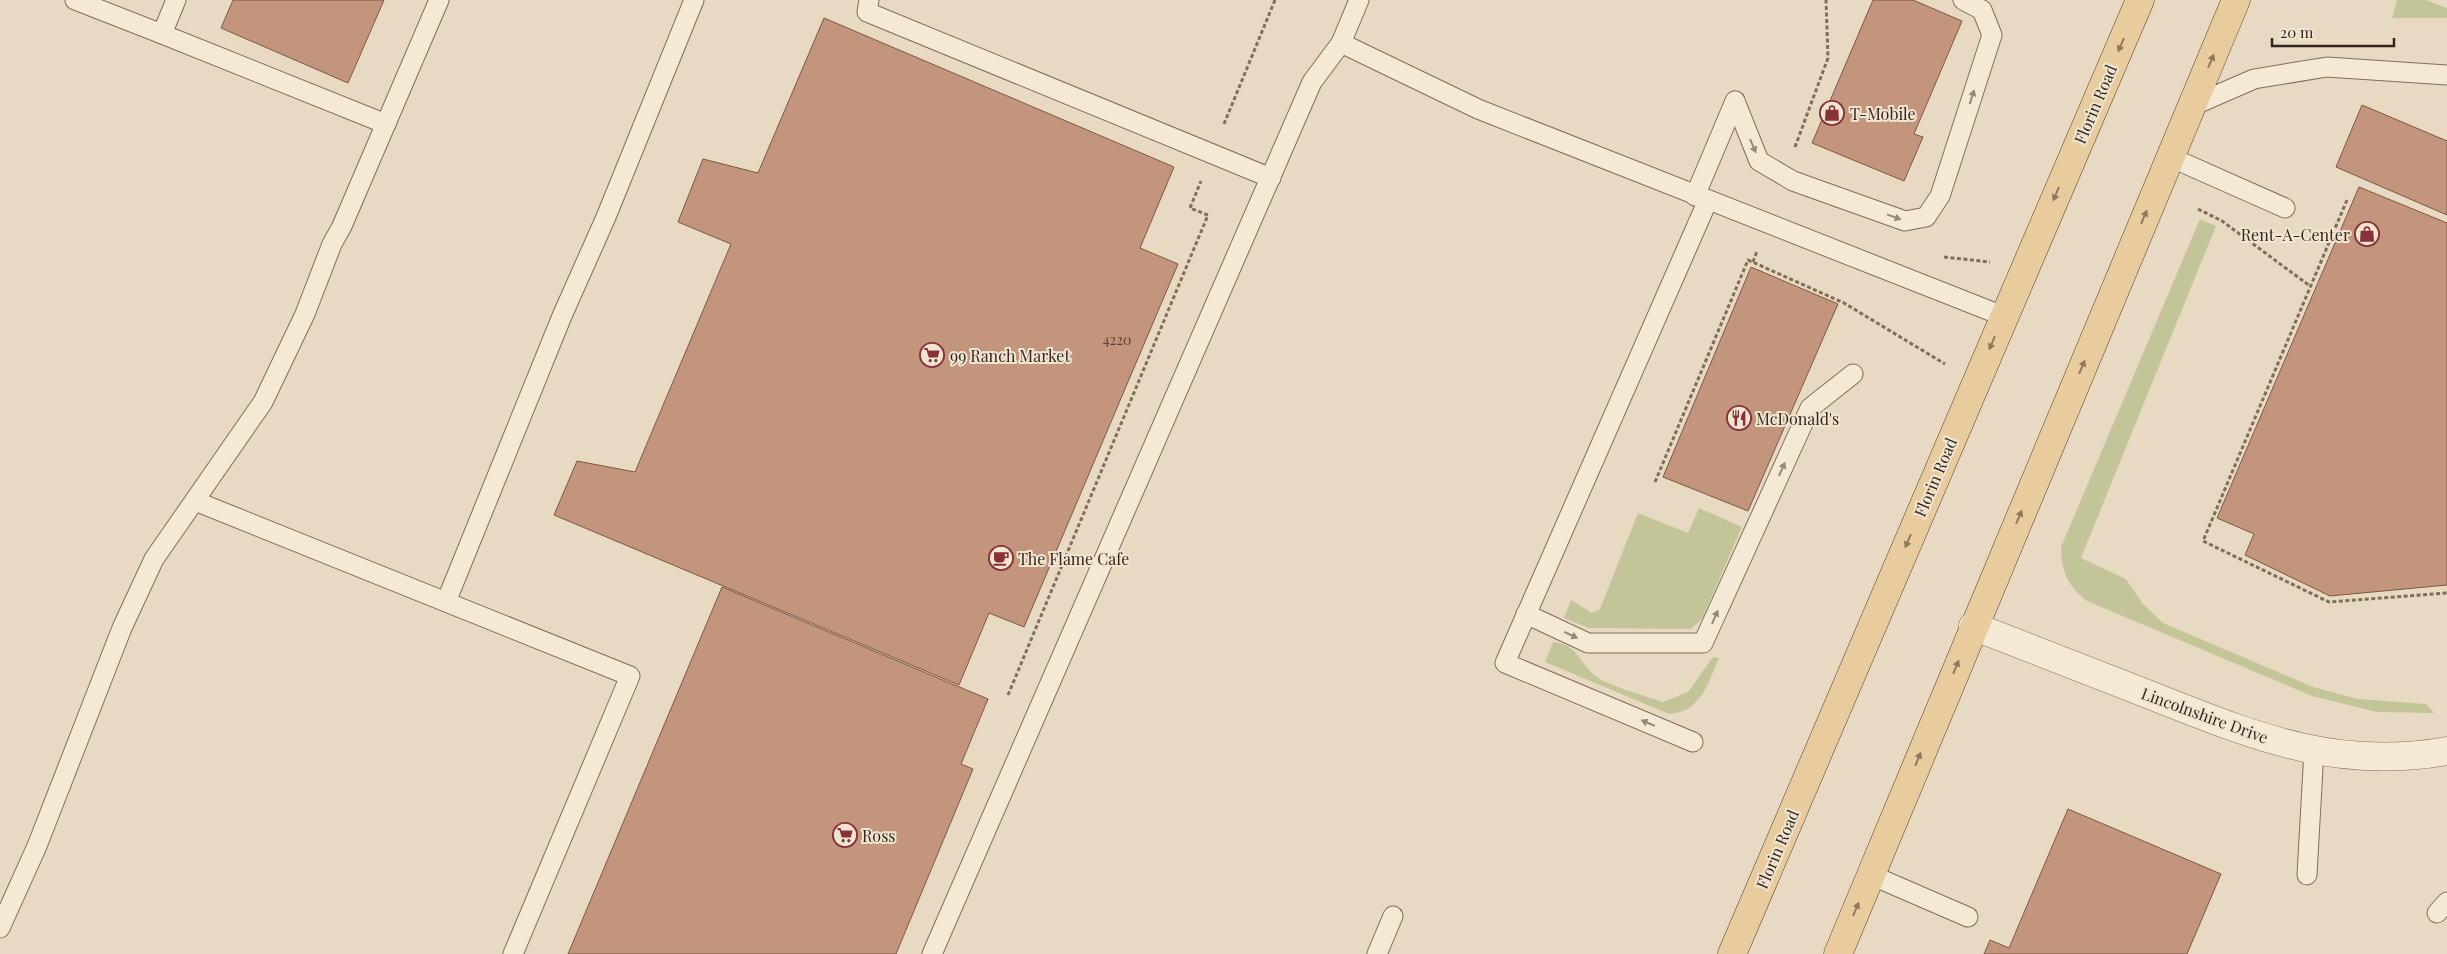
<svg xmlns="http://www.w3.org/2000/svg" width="2447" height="954" font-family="'Playfair Display',serif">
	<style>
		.green { fill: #c3c598 }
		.building { fill: #c3957c; stroke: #7d5744 }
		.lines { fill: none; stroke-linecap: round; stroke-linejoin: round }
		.lane-casing { stroke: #806d5b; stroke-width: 21 }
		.street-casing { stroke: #806d5b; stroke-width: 29 }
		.primary-casing { stroke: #4e3c2f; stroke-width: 29 }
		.path { stroke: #806d5b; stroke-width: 3; stroke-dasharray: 4 2.5; stroke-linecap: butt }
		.lane { stroke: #f4e9d4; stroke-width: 19 }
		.street { stroke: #f4e9d4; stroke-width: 28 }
		.primary { stroke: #e8cc9d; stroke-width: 28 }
		.oneway { fill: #8d795e }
		.oneway2 { fill: #938879 }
		.labels { text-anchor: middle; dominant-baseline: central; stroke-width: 4; stroke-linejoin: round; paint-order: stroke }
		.number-label { font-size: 14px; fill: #564236 }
		.street-label { font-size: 16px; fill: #32261e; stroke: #f1e5d1 }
		.poi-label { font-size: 16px; fill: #32261e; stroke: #f1e5d1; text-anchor: start }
	</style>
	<rect width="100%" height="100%" fill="#e8dac2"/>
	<g class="green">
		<polygon points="2397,0 2426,0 2447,8 2447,18 2392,18"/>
		<path d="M 2200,219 L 2216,226 L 2081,558 L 2126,579 L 2143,604 L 2163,623 L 2313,687 L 2358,699 L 2426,704 L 2434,713 L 2377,712 L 2312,696 L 2087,601 C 2068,587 2061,570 2061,547 Z"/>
		<polygon points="1699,508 1742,527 1702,619 1691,629 1589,628 1564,618 1571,600 1592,613 1600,609 1638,513 1688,533"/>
		<path d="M 1553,642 C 1577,643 1580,665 1597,677 C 1607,685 1648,697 1663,702 L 1688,692 L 1713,657 L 1719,658 C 1708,683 1701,712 1669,714 L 1545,662 Z"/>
	</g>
	<g class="building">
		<polygon points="233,0 384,0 348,83 221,28"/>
		<polygon points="1873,0 1913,0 1962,21 1914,134 1923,137 1904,181 1812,143"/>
		<polygon points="824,18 1174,167 1140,248 1178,264 1024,627 989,613 959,685 554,515 577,461 635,472 731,244 678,222 703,159 758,173"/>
		<polygon points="2362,105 2447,141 2447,215 2336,167"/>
		<polygon points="2359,187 2447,223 2447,585 2330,596 2245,555 2254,534 2217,518"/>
		<polygon points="1751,267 1838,304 1748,511 1663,477"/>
		<polygon points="722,587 988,699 961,764 973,769 896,954 568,954"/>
		<polygon points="2068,809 2221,874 2187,954 1984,954 1990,940 2009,948"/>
	</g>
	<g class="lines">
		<defs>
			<g id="lane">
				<polyline points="75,0 162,34"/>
				<polyline points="176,0 162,34 386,124"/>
				<polyline points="869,0 867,12 1271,178"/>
				<polyline points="1341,43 1478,109 2003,316"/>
				<polyline points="1735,101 1759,161 1793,181 1905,221 1926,217 1940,196 1992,35 1982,10 1963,0"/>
				<polyline points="2192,106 2254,79 2327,67 2447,75"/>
				<polyline points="2170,157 2285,208"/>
				<polyline points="1695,196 1735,101"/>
				<polyline points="195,501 630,676 513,954"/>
				<polyline points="446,602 562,316 606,217 694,0"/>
				<polyline points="1526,614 1588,643 1703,643 1810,408 1853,374"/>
				<polyline points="1693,742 1505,663 1708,200"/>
				<polyline points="1871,875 1968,917"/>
				<polyline points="2307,875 2314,750"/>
				<polyline points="2437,913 2447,902"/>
				<polyline points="0,928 37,846 122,628 154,559 263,402 305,314 332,244 342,226 439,0"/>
				<polyline points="932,954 1312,82 1341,43 1359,0"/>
				<polyline points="1377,954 1393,916"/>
			</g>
			<path id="street" d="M 1973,626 C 2032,649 2091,672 2150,695 C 2252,735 2334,771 2447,751"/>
			<g id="primary">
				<polyline points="1732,954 2140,0"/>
				<polyline points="1838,954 2236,0"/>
			</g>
		</defs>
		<use href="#lane" class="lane-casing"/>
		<use href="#street" class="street-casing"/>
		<use href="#primary" class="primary-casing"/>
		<g class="path">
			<polyline points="1224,124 1275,0"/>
			<polyline points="1795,147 1828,58 1826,0"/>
			<polyline points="2347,200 2203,541 2329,602 2447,593"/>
			<polyline points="2198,209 2222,221 2310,286"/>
			<polyline points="1944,257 1990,262"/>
			<polyline points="1753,262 1757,251"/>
			<polyline points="1655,482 1748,260 1844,303 1945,364"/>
			<polyline points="1008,695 1208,215 1190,208 1201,181"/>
		</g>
		<use href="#lane" class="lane"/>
		<use href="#street" class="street"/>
		<use href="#primary" class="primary"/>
	</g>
	<defs><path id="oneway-solid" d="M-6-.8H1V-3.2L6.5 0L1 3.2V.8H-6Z" transform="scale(1.25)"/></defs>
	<g class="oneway">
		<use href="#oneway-solid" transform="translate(2121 45) rotate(113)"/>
		<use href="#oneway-solid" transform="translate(2211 61) rotate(-67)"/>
		<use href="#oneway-solid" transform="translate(2056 194) rotate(113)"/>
		<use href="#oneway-solid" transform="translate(2144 217) rotate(-67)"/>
		<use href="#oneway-solid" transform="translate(1992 343) rotate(113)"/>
		<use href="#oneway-solid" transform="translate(2082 367) rotate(-67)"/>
		<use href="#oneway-solid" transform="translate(2019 517) rotate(-67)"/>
		<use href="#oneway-solid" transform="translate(1908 541) rotate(113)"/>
		<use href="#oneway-solid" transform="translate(1956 667) rotate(-68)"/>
		<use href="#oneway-solid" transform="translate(1918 759) rotate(-68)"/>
		<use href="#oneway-solid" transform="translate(1856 909) rotate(-67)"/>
	</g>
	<g class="oneway2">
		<use href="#oneway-solid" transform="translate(1972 97) rotate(-72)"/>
		<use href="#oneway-solid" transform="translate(1753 146) rotate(67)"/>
		<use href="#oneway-solid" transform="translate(1894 217) rotate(20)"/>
		<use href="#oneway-solid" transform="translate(1782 469) rotate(-66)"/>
		<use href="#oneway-solid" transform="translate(1715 617) rotate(-66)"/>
		<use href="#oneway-solid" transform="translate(1571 635) rotate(25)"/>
		<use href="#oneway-solid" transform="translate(1648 723) rotate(-157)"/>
	</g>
	<defs>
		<symbol id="shop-ring" viewBox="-11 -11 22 22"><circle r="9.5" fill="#f1e5d1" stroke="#883238" stroke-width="1.5"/><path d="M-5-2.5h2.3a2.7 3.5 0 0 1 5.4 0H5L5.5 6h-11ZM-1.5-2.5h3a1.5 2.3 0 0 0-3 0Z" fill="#883238"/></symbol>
		<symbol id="supermarket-ring" viewBox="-11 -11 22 22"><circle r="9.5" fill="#f1e5d1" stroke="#883238" stroke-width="1.5"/><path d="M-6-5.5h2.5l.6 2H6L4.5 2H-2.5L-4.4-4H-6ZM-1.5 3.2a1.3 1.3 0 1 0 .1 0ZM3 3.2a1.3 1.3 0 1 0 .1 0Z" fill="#883238"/></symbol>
		<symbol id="restaurant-ring" viewBox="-11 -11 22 22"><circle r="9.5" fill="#f1e5d1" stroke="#883238" stroke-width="1.5"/><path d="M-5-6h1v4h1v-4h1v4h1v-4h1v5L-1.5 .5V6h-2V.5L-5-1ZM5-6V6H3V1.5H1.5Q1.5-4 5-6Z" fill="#883238"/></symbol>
		<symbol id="cafe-ring" viewBox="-11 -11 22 22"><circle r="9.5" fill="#f1e5d1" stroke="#883238" stroke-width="1.5"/><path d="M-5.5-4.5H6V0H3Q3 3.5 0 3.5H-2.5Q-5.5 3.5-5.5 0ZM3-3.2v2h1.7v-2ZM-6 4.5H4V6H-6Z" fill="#883238"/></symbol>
	</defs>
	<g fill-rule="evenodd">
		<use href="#shop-ring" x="1818" y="99" width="28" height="28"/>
		<use href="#shop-ring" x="2353" y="220" width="28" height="28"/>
		<use href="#supermarket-ring" x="918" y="341" width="28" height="28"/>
		<use href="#restaurant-ring" x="1725" y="404" width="28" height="28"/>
		<use href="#cafe-ring" x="987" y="544" width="28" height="28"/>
		<use href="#supermarket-ring" x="831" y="821" width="28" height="28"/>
	</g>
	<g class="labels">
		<g class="number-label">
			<text x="1117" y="339">4220</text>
		</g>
		<g class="street-label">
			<text transform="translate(2095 104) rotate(-67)">Florin Road</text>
			<text transform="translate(1935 477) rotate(-67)">Florin Road</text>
			<text transform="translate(2205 715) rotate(20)">Lincolnshire Drive</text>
			<text transform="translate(1777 849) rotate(-67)">Florin Road</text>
		</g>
		<g class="poi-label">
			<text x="1850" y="113">T-Mobile</text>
			<text x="2350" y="234" text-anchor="end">Rent-A-Center</text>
			<text x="950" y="355">99 Ranch Market</text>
			<text x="1756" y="418">McDonald's</text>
			<text x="1018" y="558">The Flame Cafe</text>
			<text x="862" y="835">Ross</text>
		</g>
	</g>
	<path d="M2272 38v8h122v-8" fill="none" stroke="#32261e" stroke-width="2.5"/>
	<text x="2280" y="38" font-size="15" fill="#32261e" stroke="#f1e5d1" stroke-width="4" paint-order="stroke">20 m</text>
</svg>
